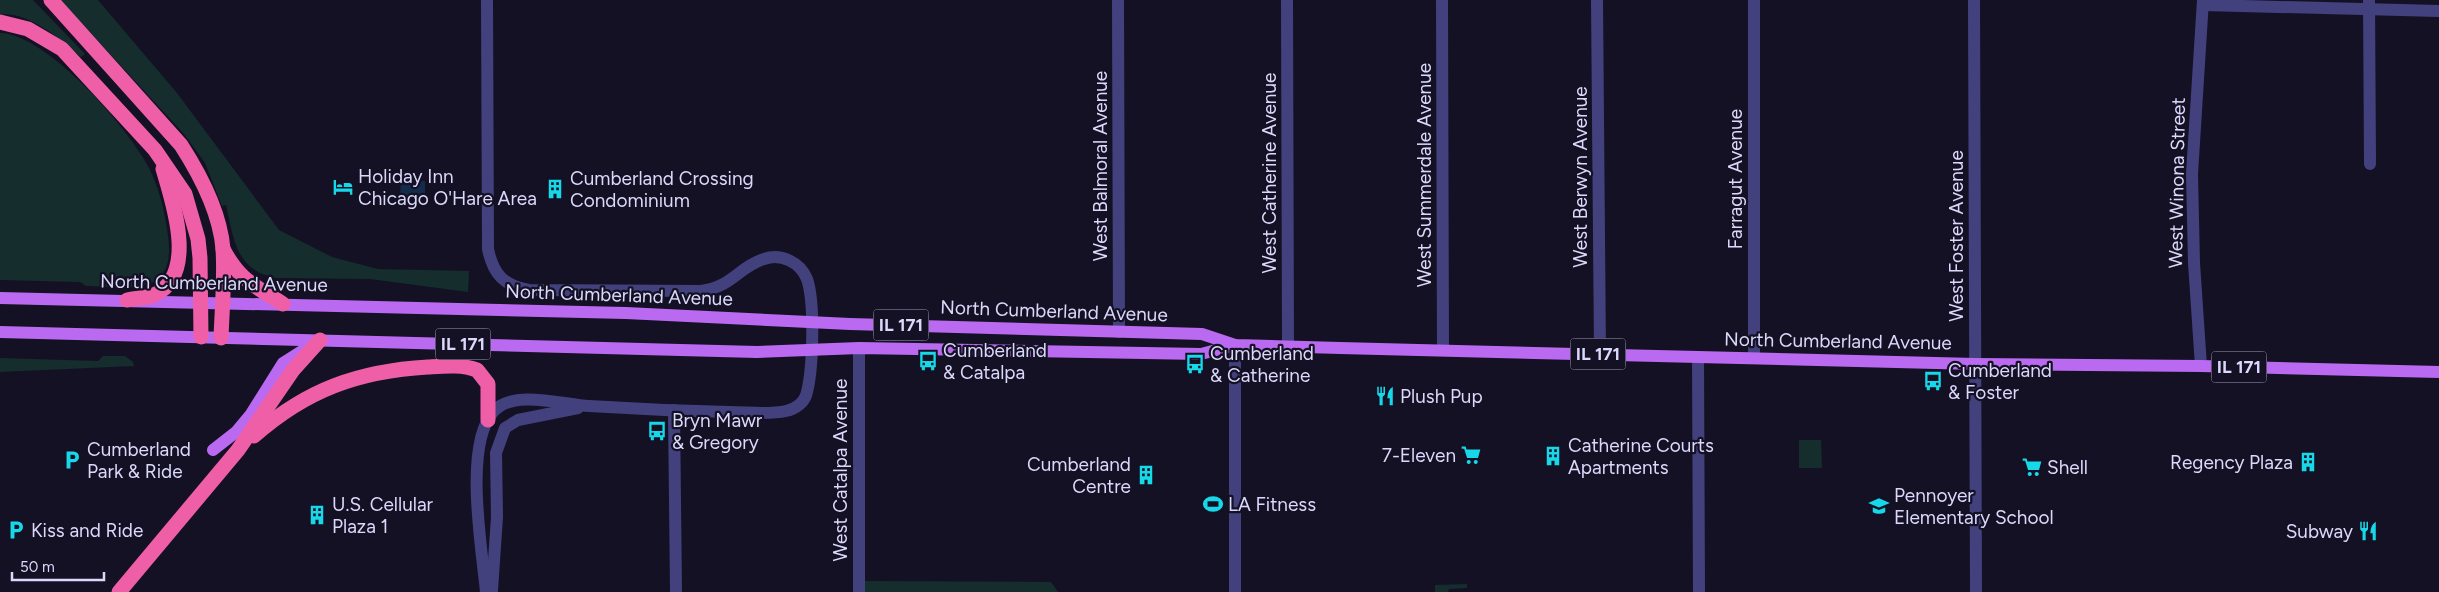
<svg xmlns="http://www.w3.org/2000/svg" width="2439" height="592" font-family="Figtree,sans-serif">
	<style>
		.green { fill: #152d2c }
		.water { fill: #152b4a }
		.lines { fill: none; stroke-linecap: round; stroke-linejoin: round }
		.minor { stroke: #42417e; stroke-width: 12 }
		.tertiary { stroke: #42417e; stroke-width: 12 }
		.primary { stroke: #ba6af0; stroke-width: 12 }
		.motorway { stroke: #ef5fa8; stroke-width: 15 }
		.labels { text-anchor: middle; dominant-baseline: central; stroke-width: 4.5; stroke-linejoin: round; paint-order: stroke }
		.shield { fill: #141124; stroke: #9f9cba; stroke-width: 1 }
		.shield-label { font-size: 18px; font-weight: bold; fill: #dbd8fb }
		.street-label { font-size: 19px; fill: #dbd8fb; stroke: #141124 }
		.poi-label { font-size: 19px; fill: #dbd8fb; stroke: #141124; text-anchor: start }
	</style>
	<rect width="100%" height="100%" fill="#141124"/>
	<g class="green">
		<path d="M 0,0 L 33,0 L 85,54 L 81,57 C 59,38 31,13 0,14 Z"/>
		<path d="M 60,0 L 98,0 L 177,93 L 279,230 L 332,257 L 378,269 L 469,271 L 468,292 L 370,279 L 276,278 C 235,270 234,239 226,205 L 222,206 L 205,163 L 184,134 Z"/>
		<path d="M 0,33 C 47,34 127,127 148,166 C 159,187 165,212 168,235 C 170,252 171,272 153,282 C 138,291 104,286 86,286 L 80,282 L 0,280 Z"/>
		<polygon points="103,356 125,356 133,362 134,366 0,372 0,358 98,361"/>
		<polygon points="1799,440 1821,440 1822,468 1799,468"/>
		<polygon points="863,581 1051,582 1058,592 863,592"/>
		<polygon points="1467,584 1467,588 1449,589 1448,592 1435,592 1435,585"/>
	</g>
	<polygon class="water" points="401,180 425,181 425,196 400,195"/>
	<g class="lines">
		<g class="minor">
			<polyline points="1118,0 1119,332"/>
			<polyline points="1287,0 1288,346"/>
			<polyline points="1442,0 1443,350"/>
			<polyline points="1597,0 1600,354"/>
			<polyline points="2369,0 2370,164"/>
			<polyline points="2203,5 2439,11"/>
			<polyline points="1698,357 1699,592"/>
			<polyline points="1754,358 1754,0"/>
			<polyline points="2201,366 2194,263 2192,174 2203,0"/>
			<polyline points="674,410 676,592"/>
			<polyline points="859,592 859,348"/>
			<polyline points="1235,592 1235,345"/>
		</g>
		<g class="tertiary">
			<polyline points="1974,0 1976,592"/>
			<polyline points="492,590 497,517 496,453 505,428 518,420 578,408"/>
			<path d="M 486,592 C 482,549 463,444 494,411 C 514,389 564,405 589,406 C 636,409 683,411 729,412 C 748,412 768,415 786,411 C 796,409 805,402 807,392 C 813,368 815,302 807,279 C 800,262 781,253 764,259 C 738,267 734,286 701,291 L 529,290 C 504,286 493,274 488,249 L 487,0"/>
		</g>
		<g class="primary">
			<polyline points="0,298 626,313 850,324 1202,334 1235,345 1340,348 1975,364 2201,366 2439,372"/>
			<polyline points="0,332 757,352 859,348 1201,354 1235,345"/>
			<polyline points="213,450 236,432 251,414 283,363 316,342"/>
		</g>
		<g class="motorway">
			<path d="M 51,0 L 181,145 C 201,176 220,212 223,249 C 225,278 222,309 221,338"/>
			<polyline points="0,22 28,29 62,49 155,150 185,194 198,239 200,258 201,337"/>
			<path d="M 223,249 C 240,281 254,285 283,304"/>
			<path d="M 127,300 C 136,298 147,298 154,295 C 198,275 173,203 163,169"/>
			<path d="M 254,436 C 306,390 358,371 428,367 C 443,366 462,364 477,370 L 488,384 L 488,420"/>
			<polyline points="119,592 238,450 293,370 320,340"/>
		</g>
	</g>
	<defs>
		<symbol id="hotel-bare" viewBox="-9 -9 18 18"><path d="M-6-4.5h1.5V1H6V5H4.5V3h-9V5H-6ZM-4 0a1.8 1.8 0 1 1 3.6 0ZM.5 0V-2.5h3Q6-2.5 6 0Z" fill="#17d8e8" stroke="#141124" stroke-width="2.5" paint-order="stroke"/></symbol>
		<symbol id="building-bare" viewBox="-9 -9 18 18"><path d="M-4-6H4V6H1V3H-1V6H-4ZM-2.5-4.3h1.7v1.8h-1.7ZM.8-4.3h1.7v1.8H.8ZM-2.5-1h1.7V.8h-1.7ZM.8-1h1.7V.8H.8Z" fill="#17d8e8" stroke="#141124" stroke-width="2.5" paint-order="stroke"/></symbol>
		<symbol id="bus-bare" viewBox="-9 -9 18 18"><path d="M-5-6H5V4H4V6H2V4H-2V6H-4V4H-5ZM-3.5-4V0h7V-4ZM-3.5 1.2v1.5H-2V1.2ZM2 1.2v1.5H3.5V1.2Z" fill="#17d8e8" stroke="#141124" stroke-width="2.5" paint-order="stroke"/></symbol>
		<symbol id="restaurant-bare" viewBox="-9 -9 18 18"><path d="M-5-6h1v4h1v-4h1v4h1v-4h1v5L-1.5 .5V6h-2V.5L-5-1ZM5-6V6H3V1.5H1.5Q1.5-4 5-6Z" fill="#17d8e8" stroke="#141124" stroke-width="2.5" paint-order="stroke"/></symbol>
		<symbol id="supermarket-bare" viewBox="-9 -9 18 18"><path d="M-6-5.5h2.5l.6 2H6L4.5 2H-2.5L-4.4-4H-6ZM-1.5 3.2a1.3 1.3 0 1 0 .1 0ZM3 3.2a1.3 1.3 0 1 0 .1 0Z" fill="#17d8e8" stroke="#141124" stroke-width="2.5" paint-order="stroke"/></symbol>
		<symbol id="parking-bare" viewBox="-9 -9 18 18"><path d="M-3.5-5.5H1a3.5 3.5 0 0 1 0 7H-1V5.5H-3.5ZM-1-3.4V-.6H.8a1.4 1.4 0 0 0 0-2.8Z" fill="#17d8e8" stroke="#141124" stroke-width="2.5" paint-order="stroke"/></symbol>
		<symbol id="stadium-bare" viewBox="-9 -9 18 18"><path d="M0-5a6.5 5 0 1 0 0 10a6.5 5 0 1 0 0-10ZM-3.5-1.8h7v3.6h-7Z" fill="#17d8e8" stroke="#141124" stroke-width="2.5" paint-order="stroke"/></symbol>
		<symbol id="school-bare" viewBox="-9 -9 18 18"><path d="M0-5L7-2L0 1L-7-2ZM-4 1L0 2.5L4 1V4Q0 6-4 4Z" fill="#17d8e8" stroke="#141124" stroke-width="2.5" paint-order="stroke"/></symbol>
	</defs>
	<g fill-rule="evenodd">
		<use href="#hotel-bare" x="329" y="173" width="28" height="28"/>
		<use href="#building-bare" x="541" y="175" width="28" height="28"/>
		<use href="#bus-bare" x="914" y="347" width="28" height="28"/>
		<use href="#bus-bare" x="1181" y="350" width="28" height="28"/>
		<use href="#bus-bare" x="1919" y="367" width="28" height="28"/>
		<use href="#restaurant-bare" x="1371" y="382" width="28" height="28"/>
		<use href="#bus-bare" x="643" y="417" width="28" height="28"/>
		<use href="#supermarket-bare" x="1457" y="441" width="28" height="28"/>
		<use href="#building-bare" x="1539" y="442" width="28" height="28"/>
		<use href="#parking-bare" x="58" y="446" width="28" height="28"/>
		<use href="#building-bare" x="2294" y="448" width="28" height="28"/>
		<use href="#supermarket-bare" x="2018" y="453" width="28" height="28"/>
		<use href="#building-bare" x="1132" y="461" width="28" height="28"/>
		<use href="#stadium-bare" x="1199" y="490" width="28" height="28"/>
		<use href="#school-bare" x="1865" y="492" width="28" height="28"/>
		<use href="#building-bare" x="303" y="501" width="28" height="28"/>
		<use href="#parking-bare" x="2" y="516" width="28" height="28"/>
		<use href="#restaurant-bare" x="2354" y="517" width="28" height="28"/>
	</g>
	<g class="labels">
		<g class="shield">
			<rect x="873.5" y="309.5" width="55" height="31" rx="4"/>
			<rect x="435.5" y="328.5" width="55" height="31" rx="4"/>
			<rect x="1570.5" y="338.5" width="55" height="31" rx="4"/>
			<rect x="2211.5" y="351.5" width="55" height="31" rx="4"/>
		</g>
		<g class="shield-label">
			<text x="901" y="325">IL 171</text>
			<text x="463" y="344">IL 171</text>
			<text x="1598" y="354">IL 171</text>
			<text x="2239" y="367">IL 171</text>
		</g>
		<g class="street-label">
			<text transform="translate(1100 166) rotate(-90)">West Balmoral Avenue</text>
			<text transform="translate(1269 173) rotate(-90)">West Catherine Avenue</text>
			<text transform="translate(1424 175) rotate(-90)">West Summerdale Avenue</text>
			<text transform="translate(1580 177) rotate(-90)">West Berwyn Avenue</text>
			<text transform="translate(1735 179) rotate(-90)">Farragut Avenue</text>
			<text transform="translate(2177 183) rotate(-89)">West Winona Street</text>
			<text transform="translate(1956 236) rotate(-90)">West Foster Avenue</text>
			<text transform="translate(214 283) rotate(1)">North Cumberland Avenue</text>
			<text transform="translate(619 295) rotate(2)">North Cumberland Avenue</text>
			<text transform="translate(1054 311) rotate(2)">North Cumberland Avenue</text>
			<text transform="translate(1838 341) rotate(1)">North Cumberland Avenue</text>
			<text transform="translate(840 470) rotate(-90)">West Catalpa Avenue</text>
		</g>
		<g class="poi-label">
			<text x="358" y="176">Holiday Inn<tspan x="358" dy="22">Chicago O'Hare Area</tspan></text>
			<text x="570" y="178">Cumberland Crossing<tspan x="570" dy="22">Condominium</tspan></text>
			<text x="943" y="350">Cumberland<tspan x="943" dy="22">&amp; Catalpa</tspan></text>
			<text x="1210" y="353">Cumberland<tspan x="1210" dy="22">&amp; Catherine</tspan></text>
			<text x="1948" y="370">Cumberland<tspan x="1948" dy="22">&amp; Foster</tspan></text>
			<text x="1400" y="396">Plush Pup</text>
			<text x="672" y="420">Bryn Mawr<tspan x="672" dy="22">&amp; Gregory</tspan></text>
			<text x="1568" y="445">Catherine Courts<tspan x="1568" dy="22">Apartments</tspan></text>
			<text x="87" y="449">Cumberland<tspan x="87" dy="22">Park &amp; Ride</tspan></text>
			<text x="1456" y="455" text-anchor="end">7-Eleven</text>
			<text x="2293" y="462" text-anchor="end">Regency Plaza</text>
			<text x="1131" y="464" text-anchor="end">Cumberland<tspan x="1131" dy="22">Centre</tspan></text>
			<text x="2047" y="467">Shell</text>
			<text x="1894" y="495">Pennoyer<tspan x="1894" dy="22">Elementary School</tspan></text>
			<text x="332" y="504">U.S. Cellular<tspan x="332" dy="22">Plaza 1</tspan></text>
			<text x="1228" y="504">LA Fitness</text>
			<text x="31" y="530">Kiss and Ride</text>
			<text x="2353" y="531" text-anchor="end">Subway</text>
		</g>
	</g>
	<path d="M12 572v8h92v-8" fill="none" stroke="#dbd8fb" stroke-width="2.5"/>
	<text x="20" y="572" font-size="15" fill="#dbd8fb" stroke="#141124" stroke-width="4" paint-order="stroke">50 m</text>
</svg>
